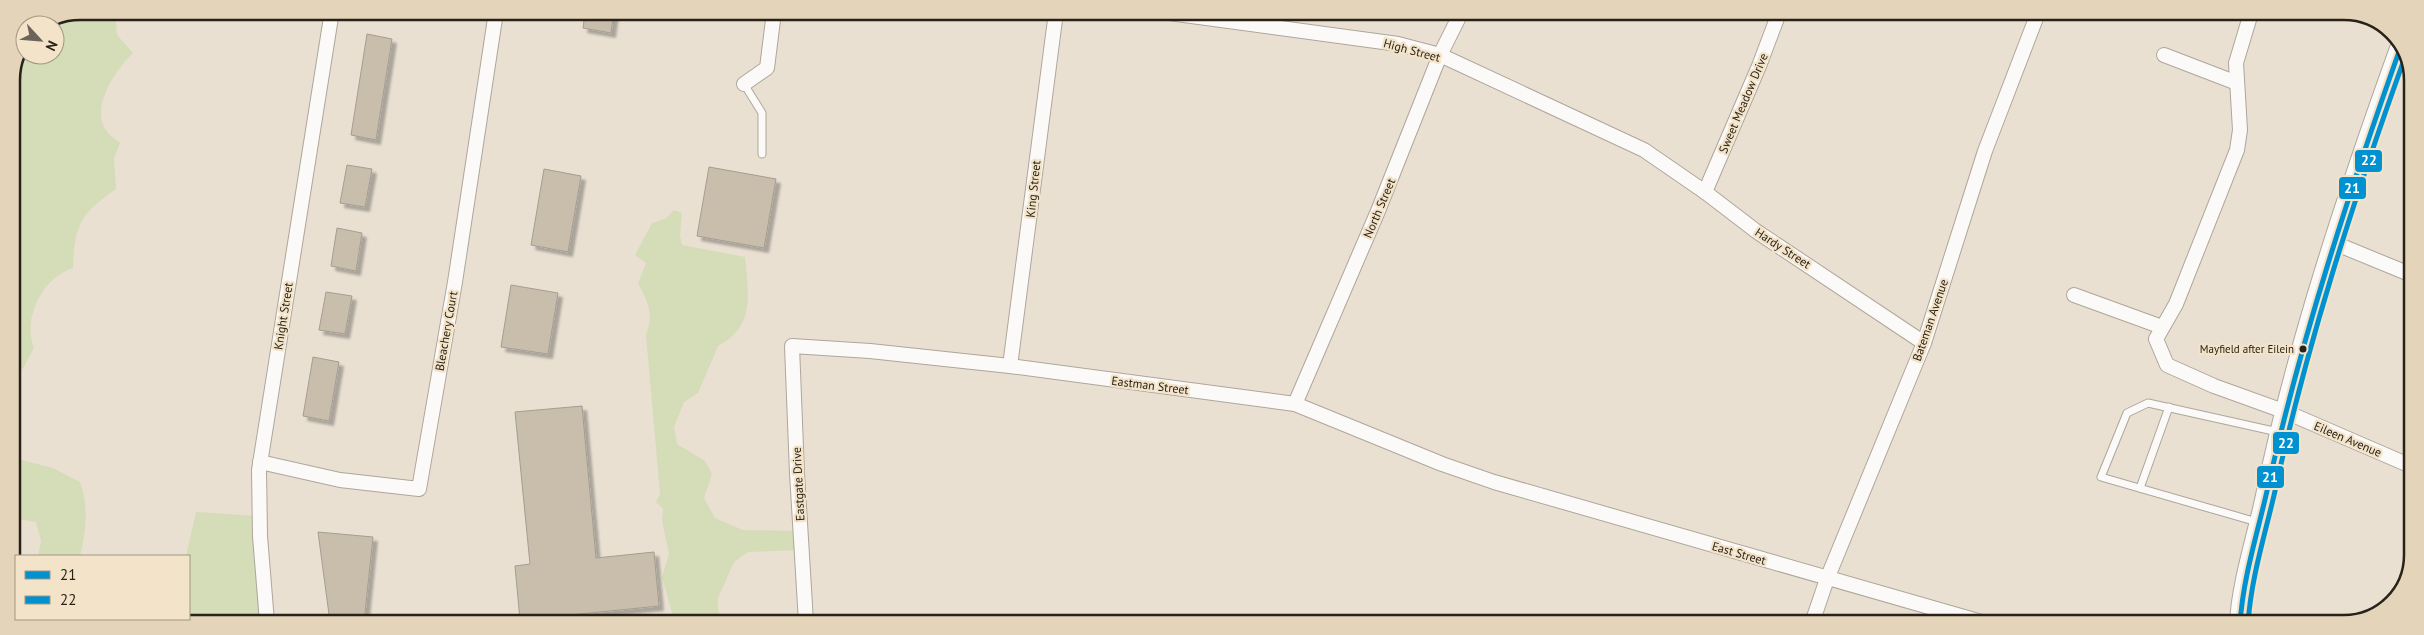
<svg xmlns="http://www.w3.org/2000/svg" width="2424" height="635" font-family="'PT Sans',sans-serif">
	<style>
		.green { fill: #d5dcb8 }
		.building { fill: #c9beac; stroke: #a49d92; filter: url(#shadow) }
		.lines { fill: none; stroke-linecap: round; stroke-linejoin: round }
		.service-casing { stroke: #ada69c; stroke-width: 9 }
		.minor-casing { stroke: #ada69c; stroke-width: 16 }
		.secondary-casing { stroke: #ada69c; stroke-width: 22 }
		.service { stroke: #fcfaf8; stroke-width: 7 }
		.minor { stroke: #fcfaf8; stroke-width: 14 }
		.secondary { stroke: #fcfaf8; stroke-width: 20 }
		.bus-1-casing { stroke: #f3e3c8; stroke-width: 9 }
		.bus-2-casing { stroke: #f3e3c8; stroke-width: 9 }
		.bus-1 { stroke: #0092d0; stroke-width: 5 }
		.bus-2 { stroke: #0092d0; stroke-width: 5 }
		.bus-dot { fill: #282218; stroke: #f3e3c8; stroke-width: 2 }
		.labels { text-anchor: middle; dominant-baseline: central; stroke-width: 4.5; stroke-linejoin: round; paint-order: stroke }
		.bus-label { font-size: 11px; fill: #282218; stroke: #f3e3c8; text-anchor: end }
		.street-label { font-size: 12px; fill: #282218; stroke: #f3e3c8 }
		.rim { fill: none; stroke: #282218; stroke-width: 2.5 }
		.line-badge { stroke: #f3e3c8; stroke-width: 2 }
		.badge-label { font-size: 14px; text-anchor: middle; font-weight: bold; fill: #fff }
	</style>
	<defs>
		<filter id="shadow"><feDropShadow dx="4.5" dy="4.5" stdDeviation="1" flood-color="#0004"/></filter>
	</defs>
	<rect width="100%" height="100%" fill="#e9e0d2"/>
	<g class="green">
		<path d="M 80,11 L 115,11 L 117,35 L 133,53 C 116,69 88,109 108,133 C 111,136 116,139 120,143 L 114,158 L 116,189 C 80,214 75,224 73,268 C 43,277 22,318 34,348 L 23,368 L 11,378 L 11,79 L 25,46 L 25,55 L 55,55 L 55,25 L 46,25 Z"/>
		<path d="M 674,210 L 682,213 L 680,236 L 682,245 L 745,257 C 748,293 756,326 718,346 L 698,393 L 684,402 L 674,427 L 677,444 L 705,461 L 712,474 L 704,498 L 715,518 L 743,530 L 799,531 L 799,550 L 748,552 L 734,562 L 718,598 L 718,611 L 726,622 L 664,622 L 672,613 L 662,577 L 669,554 L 662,521 L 663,509 L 656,502 L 660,494 L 646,335 C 654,311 648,304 638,283 L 646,263 L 635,255 L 652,223 L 665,219 Z"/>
		<path d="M 22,460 L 53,468 L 80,482 C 89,507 86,531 80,556 L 38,556 L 41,541 L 36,522 L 11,518 L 11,461 Z"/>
		<polygon points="196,512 260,516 268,622 171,622 172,619 189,619 189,556 186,556"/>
	</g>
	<g class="building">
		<polygon points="585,12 614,12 611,33 583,28"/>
		<polygon points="367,34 392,39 376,140 351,135"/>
		<polygon points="347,165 372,169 365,207 340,203"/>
		<polygon points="709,167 776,179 764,248 697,236"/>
		<polygon points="544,169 581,176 568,252 531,245"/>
		<polygon points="337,228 362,233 356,271 331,266"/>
		<polygon points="511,285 558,293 548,354 501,347"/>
		<polygon points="326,292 352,296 345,334 319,330"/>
		<polygon points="313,357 339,362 329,421 303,416"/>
		<polygon points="582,406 596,558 654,552 659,606 520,620 515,566 530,564 515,412"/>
		<polygon points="318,532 373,537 364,622 330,622"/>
	</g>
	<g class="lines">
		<defs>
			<g id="service">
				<polyline points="744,84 762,113 762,154"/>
				<polyline points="2140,488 2169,407"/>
				<polyline points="2257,522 2101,477 2127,413 2148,403 2278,432"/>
			</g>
			<g id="minor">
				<polyline points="1162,12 1398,44 1440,55 1644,150 1705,192 1756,231 1924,343"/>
				<polyline points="2251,13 2236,63 2240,130 2237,150 2176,304 2156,339 2167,365 2214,386 2286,412 2411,466"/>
				<polyline points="2164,55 2237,83"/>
				<polyline points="744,84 767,68 774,12"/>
				<polyline points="1705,192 1759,66 1779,13"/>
				<polyline points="2334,243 2412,275"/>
				<polyline points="2074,295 2162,327"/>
				<polyline points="1010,366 1056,12"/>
				<polyline points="1295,404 1378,211 1440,55 1461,13"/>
				<polyline points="260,462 340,480 419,489 455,282 496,12"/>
				<polyline points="267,622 260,536 259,470 332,11"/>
				<polyline points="806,622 797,473 792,346 870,351 1010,366 1295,404 1442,464 1494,482 1985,623"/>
				<polyline points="1812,623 1827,579 1924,343 1985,151 2038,13"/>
			</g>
			<path id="secondary" d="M 2240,624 C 2241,589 2256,540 2264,505 C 2296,349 2347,196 2401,46"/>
		</defs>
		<use href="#service" class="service-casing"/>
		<use href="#minor" class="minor-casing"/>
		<use href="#secondary" class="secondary-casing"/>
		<use href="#service" class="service"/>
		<use href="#minor" class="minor"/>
		<use href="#secondary" class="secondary"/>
		<defs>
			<path id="bus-1" d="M 2240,624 C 2243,578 2257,535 2267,491 C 2301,339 2349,192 2401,46"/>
			<path id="bus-2" d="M 2248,624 C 2251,578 2265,535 2275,491 C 2307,343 2354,199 2405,57"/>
		</defs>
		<use href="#bus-1" class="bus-1-casing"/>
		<use href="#bus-2" class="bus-2-casing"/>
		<use href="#bus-1" class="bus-1"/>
		<use href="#bus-2" class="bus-2"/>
	</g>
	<circle class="bus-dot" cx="2303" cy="349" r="4.5"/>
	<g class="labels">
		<g class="bus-label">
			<text x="2294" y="349">Mayfield after Eilein</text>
		</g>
		<g class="street-label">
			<text transform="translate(1412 50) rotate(15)">High Street</text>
			<text transform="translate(1743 103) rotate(-67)">Sweet Meadow Drive</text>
			<text transform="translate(1033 189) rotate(-84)">King Street</text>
			<text transform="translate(1379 208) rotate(-67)">North Street</text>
			<text transform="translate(1783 248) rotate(33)">Hardy Street</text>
			<text transform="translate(283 316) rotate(-81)">Knight Street</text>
			<text transform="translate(1930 320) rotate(-71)">Bateman Avenue</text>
			<text transform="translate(446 331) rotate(-80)">Bleachery Court</text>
			<text transform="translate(1150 385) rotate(7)">Eastman Street</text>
			<text transform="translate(2348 439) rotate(23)">Eileen Avenue</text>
			<text transform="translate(798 484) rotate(-93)">Eastgate Drive</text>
			<text transform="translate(1739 553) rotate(16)">East Street</text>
		</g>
	</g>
	<path d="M0 0H2424V635H0ZM80 20H2344A60 60 0 0 1 2404 80V555A60 60 0 0 1 2344 615H80A60 60 0 0 1 20 555V80A60 60 0 0 1 80 20Z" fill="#e3d4ba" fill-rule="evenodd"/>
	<path class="rim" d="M80 20H2344A60 60 0 0 1 2404 80V555A60 60 0 0 1 2344 615H80A60 60 0 0 1 20 555V80A60 60 0 0 1 80 20Z"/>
	<g class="line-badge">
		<rect x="2354" y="149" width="29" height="24" rx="5" fill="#0092d0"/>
		<rect x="2338" y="176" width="29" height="24" rx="5" fill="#0092d0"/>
		<rect x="2272" y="431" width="28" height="24" rx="5" fill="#0092d0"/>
		<rect x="2256" y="465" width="29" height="24" rx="5" fill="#0092d0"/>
	</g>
	<g class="badge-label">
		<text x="2369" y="165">22</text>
		<text x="2352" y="193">21</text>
		<text x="2286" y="448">22</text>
		<text x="2270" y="482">21</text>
	</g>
	<rect x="15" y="555" width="175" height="65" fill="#f3e3c8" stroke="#a29682"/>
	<rect x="25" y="571" width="25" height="8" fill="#0092d0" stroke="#a29682"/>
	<text x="60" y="580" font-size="15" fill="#282218">21</text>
	<rect x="25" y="596" width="25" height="8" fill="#0092d0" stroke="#a29682"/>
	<text x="60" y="605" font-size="15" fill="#282218">22</text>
	<g transform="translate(40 40) rotate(116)"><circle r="24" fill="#f3e3c8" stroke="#a29682"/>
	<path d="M0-4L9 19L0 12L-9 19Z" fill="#6c6459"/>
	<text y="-8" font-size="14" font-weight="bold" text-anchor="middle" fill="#282218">N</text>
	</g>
</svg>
